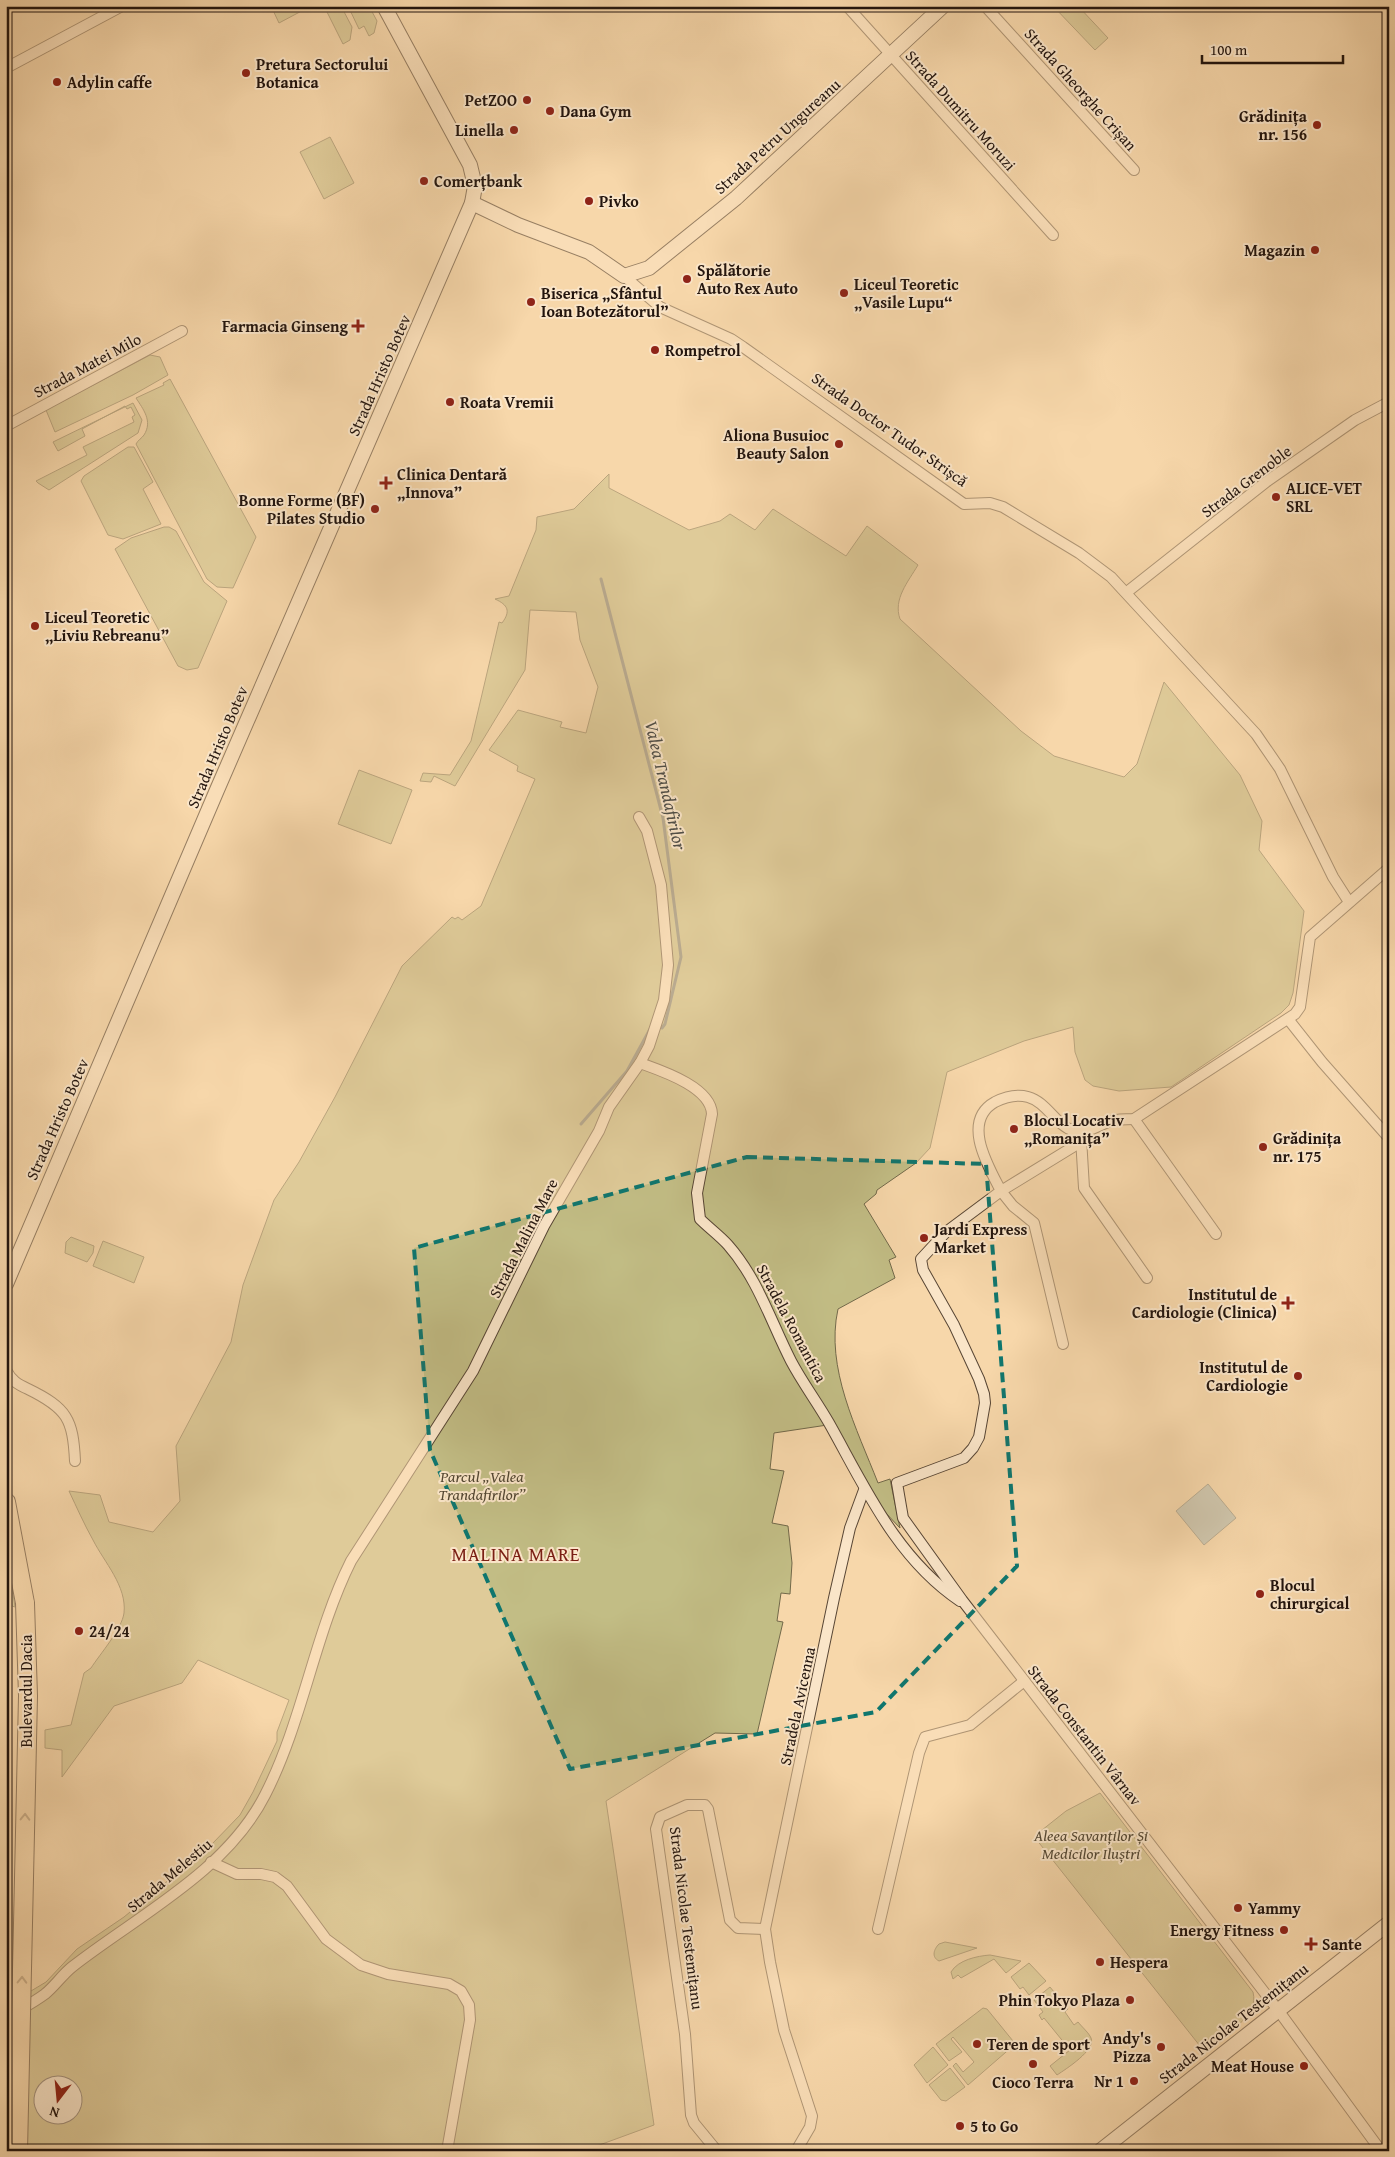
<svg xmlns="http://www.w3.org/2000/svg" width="1395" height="2157" font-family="'Gentium Book Plus',serif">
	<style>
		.green { fill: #c2bd85; stroke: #72694a; fill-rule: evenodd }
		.water { fill: #a2b7b5; stroke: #6f7672 }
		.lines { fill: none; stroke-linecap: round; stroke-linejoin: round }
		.stream { stroke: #6f7672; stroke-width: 3 }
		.street-casing { stroke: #584635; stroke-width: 12 }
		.secondary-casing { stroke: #23150e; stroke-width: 16 }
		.highway-casing { stroke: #23150e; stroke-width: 20 }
		.street { stroke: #fae5c8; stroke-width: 10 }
		.secondary { stroke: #fae5c8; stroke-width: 14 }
		.highway { stroke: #f7d7aa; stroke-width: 18 }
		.highway-bridge-casing { stroke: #23150e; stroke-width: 20; stroke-linecap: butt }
		.highway-bridge { stroke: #f7d7aa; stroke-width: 18 }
		.oneway { stroke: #988064 }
		.marked { fill: none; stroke: #0f766e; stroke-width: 4; stroke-dasharray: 10 6; stroke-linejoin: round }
		.poi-dot { fill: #8f2418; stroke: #fae5c8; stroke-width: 2 }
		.labels { text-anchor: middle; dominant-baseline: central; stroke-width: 4; stroke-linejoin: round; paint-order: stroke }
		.poi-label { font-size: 16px; font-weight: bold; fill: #23150e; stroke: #fae5c8; text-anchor: start }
		.street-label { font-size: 16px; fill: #23150e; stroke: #fae5c8 }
		.park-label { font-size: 16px; font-style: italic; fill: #534732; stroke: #fae5c8 }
		.water-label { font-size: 18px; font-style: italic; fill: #4f4e48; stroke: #fae5c8 }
		.quarter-label { font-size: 19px; letter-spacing: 1px; fill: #7a1f14; stroke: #fae5c8 }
	</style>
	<rect width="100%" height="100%" fill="#f7d7aa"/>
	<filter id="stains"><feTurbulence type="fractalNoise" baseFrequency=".004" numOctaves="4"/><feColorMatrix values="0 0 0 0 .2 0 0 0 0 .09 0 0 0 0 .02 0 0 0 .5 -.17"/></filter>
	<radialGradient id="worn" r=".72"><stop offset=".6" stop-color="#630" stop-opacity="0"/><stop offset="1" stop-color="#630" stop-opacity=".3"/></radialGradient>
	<g class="green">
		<polygon points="271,6 311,6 279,23"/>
		<polygon points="327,6 341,6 352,27 350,40 343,44 326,10"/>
		<polygon points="348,6 369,6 377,21 374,33 369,36 364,26 359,29"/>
		<polygon points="1053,6 1078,6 1108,38 1095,50"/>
		<polygon points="330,137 354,183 324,199 300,152"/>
		<polygon points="150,355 160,357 168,375 133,395 55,432 46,410"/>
		<path d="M 170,379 L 256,537 L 233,588 L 217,587 L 207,579 L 136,444 C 138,440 142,438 144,435 C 153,421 143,409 136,398 L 164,385 L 163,383 Z"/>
		<polygon points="133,403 142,420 138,433 49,490 38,483 36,481 87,455 83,447 134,422 132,417 135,415 131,407 127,409 125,406 82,429 85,436 58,451 53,442"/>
		<polygon points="128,447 134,447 153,482 143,489 161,524 123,539 108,535 81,481 84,476"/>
		<path d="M 609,474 L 609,488 L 689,530 L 720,521 L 730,514 L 755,530 L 773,509 L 846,556 L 867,526 L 918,565 C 908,582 893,599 900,619 L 1021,731 L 1054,756 L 1124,777 L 1137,764 L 1164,682 L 1240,775 L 1262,821 L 1259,850 L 1304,911 L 1293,993 L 1289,1005 L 1281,1013 L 1171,1087 L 1119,1091 L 1093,1086 L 1085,1080 L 1075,1052 L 1073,1027 L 1024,1041 L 947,1072 L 930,1148 L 916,1163 L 877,1190 L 876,1194 L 864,1204 L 896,1257 L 889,1260 L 895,1278 L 838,1309 C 825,1368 857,1429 878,1483 L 890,1479 L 900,1528 L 882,1509 L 834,1424 L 774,1433 L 770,1469 L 784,1471 L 772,1523 L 788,1526 L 792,1563 L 790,1594 L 781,1593 L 777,1621 L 783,1622 L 757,1734 L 715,1733 L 606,1801 L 654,2125 L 583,2151 L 6,2151 L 6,2006 L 46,1982 L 77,1949 L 124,1917 L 212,1844 L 240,1815 L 253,1792 L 277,1741 L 277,1732 L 289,1700 L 198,1660 L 182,1683 L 114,1706 L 62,1777 L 62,1750 L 45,1748 L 45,1730 L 71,1725 L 84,1673 L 91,1668 C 100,1654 122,1629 124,1613 C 127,1586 104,1562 93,1540 C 84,1524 77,1508 69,1491 L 100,1495 L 109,1522 L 153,1532 L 180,1501 L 176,1446 L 231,1342 L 243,1285 L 274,1200 L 299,1162 L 335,1097 L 402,966 L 452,917 L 455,919 L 458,917 L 462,920 L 481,906 L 535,779 L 517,771 L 518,766 L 489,750 L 518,710 L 562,722 L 560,727 L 586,733 L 598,687 L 580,640 L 576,612 L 530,610 L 525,670 L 455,786 L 434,776 L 431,782 L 420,781 L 423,773 L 450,775 L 471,741 L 499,622 L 502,623 C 511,611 508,605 495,599 L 509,596 L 536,530 L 537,517 L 574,509 ZM 42,2084 L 72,2084 L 72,2114 L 42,2114 Z"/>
		<polygon points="164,527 169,527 176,531 204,582 227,601 198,668 187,670 178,666 115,549 131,538"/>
		<polygon points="359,770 412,790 391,844 338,824"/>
		<polygon points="71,1237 94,1246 93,1253 87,1262 65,1253 66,1242"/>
		<polygon points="103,1241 144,1257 134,1283 93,1266"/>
		<polygon points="6,1548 15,1607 12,1606"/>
		<path d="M 1100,1793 L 1253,1992 C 1259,2016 1231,2029 1215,2043 L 1210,2038 L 1200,2046 L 1036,1839 L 1037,1834 L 1066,1811 Z"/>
		<path d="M 945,1942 L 977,1948 L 939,1961 C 931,1957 934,1949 939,1944 Z"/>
		<path d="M 990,1955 L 1021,1961 L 1006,1973 L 994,1959 L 961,1978 L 958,1975 L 953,1979 L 951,1972 C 958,1960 977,1956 990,1955 Z"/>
		<polygon points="1029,1963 1046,1981 1029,1995 1023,1987 1020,1989 1011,1977"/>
		<path d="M 1050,1987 L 1068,2009 L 1065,2012 L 1074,2025 L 1078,2022 C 1082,2027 1089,2033 1091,2038 C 1096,2050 1066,2069 1057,2075 L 1050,2066 L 1070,2050 L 1044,2018 L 1042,2020 L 1039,2015 L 1043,2012 L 1034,2000 Z"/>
		<polygon points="983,2008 987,2009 1013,2041 1013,2046 968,2085 953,2066 956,2063 963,2072 974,2062 953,2037 951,2039 962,2052 949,2061 936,2044"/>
		<polygon points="933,2047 948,2065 927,2083 914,2065"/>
		<polygon points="950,2068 965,2087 946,2101 941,2100 929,2085"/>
	</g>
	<polygon class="water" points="1208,1484 1236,1518 1204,1545 1176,1511"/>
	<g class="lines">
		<g class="stream">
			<polyline points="601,579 663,818 681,957 665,1024 662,1028"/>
			<polyline points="581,1124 627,1071 650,1029"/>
		</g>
		<defs>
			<g id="street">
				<polyline points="847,6 1053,235"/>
				<polyline points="985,6 1134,170"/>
				<polyline points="6,68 122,6"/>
				<polyline points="624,276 660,307 731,339 743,347 964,504 990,503 1003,507 1079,553 1111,577 1256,734 1280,769 1333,877 1349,902"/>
				<polyline points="6,426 182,331"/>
				<polyline points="1127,592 1266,482 1355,420 1389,402"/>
				<polyline points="1288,1019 1322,1062 1389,1138"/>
				<path d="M 640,1063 C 662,1071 711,1087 712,1114 L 697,1193 L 700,1219 C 709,1228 720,1236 728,1245 C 758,1279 771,1322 791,1361 C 802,1382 817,1402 829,1423 C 865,1487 896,1558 960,1601"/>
				<polyline points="1134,1119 1216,1234"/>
				<polyline points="1081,1138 1084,1188 1147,1278"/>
				<polyline points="1063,1344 1034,1223 1013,1206 1001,1191 1081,1142"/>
				<path d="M 6,1370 C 12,1381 17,1384 28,1389 C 67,1408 73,1419 75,1461"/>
				<polyline points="211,1862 237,1874 261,1874 275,1877 287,1886 326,1939 361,1965 388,1974 449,1984 461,1991 469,2005 470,2020 447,2151"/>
				<polyline points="878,1929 919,1753 925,1737 970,1725 1024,1681"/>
				<path d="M 6,2018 C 19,2010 33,2003 45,1994 C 55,1986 62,1975 72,1967 C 137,1916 226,1872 265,1795 C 303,1721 314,1635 351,1561 L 473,1371 L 544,1226 L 599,1131 L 609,1107 L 640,1063 L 649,1046 L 664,1000 L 668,965 L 661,885 L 647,831 L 639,817"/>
				<polyline points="717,2151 694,2123 691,2115 685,2034 656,1829 660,1817 687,1805 705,1805 708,1809 730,1920 738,1928 765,1929"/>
				<polyline points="796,2151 810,2127 812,2116 784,2030 770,1962 765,1929 834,1598 850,1528 864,1490"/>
				<path d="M 1381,2151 L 1278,2010 L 962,1600 L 903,1518 L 897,1483 L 964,1458 L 973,1448 L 979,1437 L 985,1403 L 984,1394 L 979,1379 L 954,1325 L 923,1270 L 921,1259 L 946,1232 L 1001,1191 C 988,1166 961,1121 995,1102 C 1005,1097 1017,1094 1028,1097 C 1047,1102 1056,1126 1074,1131 C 1088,1134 1098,1125 1111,1121 C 1118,1119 1126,1119 1134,1119 L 1295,1014 L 1300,1007 L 1310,937 L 1389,868"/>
			</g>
			<g id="secondary">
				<polyline points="472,203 518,225 589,252 624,276 649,268 736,198 943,6"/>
				<polyline points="6,1284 217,790 472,203 475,186 470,165 384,6"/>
				<polyline points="1100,2151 1389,1923"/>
			</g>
			<polyline id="highway" points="6,1502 25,1603"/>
		</defs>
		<use href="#street" class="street-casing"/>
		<use href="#secondary" class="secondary-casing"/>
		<use href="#highway" class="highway-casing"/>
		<use href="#street" class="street"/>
		<use href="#secondary" class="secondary"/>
		<use href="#highway" class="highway"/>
		<defs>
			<polyline id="highway-bridge" points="18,2151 28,1696 25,1603"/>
		</defs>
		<use href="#highway-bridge" class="highway-bridge-casing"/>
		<use href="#highway-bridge" class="highway-bridge"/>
	</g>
	<defs><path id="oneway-chevron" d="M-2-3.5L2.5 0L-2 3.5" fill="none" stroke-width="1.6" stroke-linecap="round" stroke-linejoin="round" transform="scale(1.25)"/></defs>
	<g class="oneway">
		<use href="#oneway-chevron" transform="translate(25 1817) rotate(-89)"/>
		<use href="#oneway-chevron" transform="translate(22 1980) rotate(-89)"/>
	</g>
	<path d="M0 0H1395V2157H0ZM 747,1157 L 986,1164 L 1017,1566 L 876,1712 L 570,1769 L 430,1450 L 414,1248 Z" fill="#f7d7aa" fill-opacity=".55" fill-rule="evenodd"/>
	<path class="marked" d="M 747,1157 L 986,1164 L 1017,1566 L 876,1712 L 570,1769 L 430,1450 L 414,1248 Z"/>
	<g class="poi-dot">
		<circle cx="246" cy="73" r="5"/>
		<circle cx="57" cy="82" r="5"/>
		<circle cx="527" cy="100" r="5"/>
		<circle cx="550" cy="111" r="5"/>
		<circle cx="1317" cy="125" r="5"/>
		<circle cx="514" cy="130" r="5"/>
		<circle cx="424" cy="181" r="5"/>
		<circle cx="589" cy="201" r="5"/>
		<circle cx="1315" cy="250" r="5"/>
		<circle cx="687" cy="279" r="5"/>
		<circle cx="844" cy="293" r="5"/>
		<circle cx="531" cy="302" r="5"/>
		<path d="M355.5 318.5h5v5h5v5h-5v5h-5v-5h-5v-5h5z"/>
		<circle cx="655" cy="350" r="5"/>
		<circle cx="450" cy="402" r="5"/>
		<circle cx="839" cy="444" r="5"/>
		<path d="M383.5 475.5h5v5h5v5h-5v5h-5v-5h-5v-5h5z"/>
		<circle cx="1276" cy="497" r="5"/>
		<circle cx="375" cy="509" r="5"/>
		<circle cx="35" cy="626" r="5"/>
		<circle cx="1014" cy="1129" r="5"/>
		<circle cx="1263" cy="1147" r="5"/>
		<circle cx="924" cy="1238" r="5"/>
		<path d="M1285.5 1295.5h5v5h5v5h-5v5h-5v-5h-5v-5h5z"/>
		<circle cx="1298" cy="1376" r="5"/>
		<circle cx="1260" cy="1594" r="5"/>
		<circle cx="79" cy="1631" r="5"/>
		<circle cx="1238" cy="1908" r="5"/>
		<circle cx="1284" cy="1930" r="5"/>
		<path d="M1308.5 1936.5h5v5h5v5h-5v5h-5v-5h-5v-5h5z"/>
		<circle cx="1100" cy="1962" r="5"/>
		<circle cx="1130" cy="2000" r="5"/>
		<circle cx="977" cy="2044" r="5"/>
		<circle cx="1161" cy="2047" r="5"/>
		<circle cx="1033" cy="2064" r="5"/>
		<circle cx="1304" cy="2066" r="5"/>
		<circle cx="1134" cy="2081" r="5"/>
		<circle cx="960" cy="2126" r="5"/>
	</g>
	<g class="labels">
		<g class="poi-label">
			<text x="256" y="64">Pretura Sectorului<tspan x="256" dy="18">Botanica</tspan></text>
			<text x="67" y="82">Adylin caffe</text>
			<text x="517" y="100" text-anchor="end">PetZOO</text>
			<text x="560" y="111">Dana Gym</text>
			<text x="1307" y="116" text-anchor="end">Grădinița<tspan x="1307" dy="18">nr. 156</tspan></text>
			<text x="504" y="130" text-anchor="end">Linella</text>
			<text x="434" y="181">Comerțbank</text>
			<text x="599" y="201">Pivko</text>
			<text x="1305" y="250" text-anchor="end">Magazin</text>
			<text x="697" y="270">Spălătorie<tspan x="697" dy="18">Auto Rex Auto</tspan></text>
			<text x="854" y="284">Liceul Teoretic<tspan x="854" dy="18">„Vasile Lupu“</tspan></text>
			<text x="541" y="293">Biserica „Sfântul<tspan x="541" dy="18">Ioan Botezătorul”</tspan></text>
			<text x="348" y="326" text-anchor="end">Farmacia Ginseng</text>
			<text x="665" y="350">Rompetrol</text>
			<text x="460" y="402">Roata Vremii</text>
			<text x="829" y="435" text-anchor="end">Aliona Busuioc<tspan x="829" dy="18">Beauty Salon</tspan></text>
			<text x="397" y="474">Clinica Dentară<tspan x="397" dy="18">„Innova”</tspan></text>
			<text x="1286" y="488">ALICE-VET<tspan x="1286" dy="18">SRL</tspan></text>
			<text x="365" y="500" text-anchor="end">Bonne Forme (BF)<tspan x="365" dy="18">Pilates Studio</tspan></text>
			<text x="45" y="617">Liceul Teoretic<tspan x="45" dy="18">„Liviu Rebreanu”</tspan></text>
			<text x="1024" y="1120">Blocul Locativ<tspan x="1024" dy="18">„Romanița”</tspan></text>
			<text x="1273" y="1138">Grădinița<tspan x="1273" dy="18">nr. 175</tspan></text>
			<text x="934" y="1229">Jardi Express<tspan x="934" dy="18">Market</tspan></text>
			<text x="1277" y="1294" text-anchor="end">Institutul de<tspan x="1277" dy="18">Cardiologie (Clinica)</tspan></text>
			<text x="1288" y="1367" text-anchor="end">Institutul de<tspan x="1288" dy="18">Cardiologie</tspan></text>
			<text x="1270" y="1585">Blocul<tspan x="1270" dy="18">chirurgical</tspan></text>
			<text x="89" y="1631">24/24</text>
			<text x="1248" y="1908">Yammy</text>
			<text x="1274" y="1930" text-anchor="end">Energy Fitness</text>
			<text x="1322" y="1944">Sante</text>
			<text x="1110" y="1962">Hespera</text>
			<text x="1120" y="2000" text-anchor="end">Phin Tokyo Plaza</text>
			<text x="1151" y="2038" text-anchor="end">Andy's<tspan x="1151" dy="18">Pizza</tspan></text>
			<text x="987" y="2044">Teren de sport</text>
			<text x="1294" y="2066" text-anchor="end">Meat House</text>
			<text x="1124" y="2081" text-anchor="end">Nr 1</text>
			<text x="1033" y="2082" text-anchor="middle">Cioco Terra</text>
			<text x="970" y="2126">5 to Go</text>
		</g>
		<g class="street-label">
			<text transform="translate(1081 89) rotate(48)">Strada Gheorghe Crișan</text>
			<text transform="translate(961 110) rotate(48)">Strada Dumitru Moruzi</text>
			<text transform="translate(777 136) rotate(-42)">Strada Petru Ungureanu</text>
			<text transform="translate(87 365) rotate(-28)">Strada Matei Milo</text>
			<text transform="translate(379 375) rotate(-66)">Strada Hristo Botev</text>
			<text transform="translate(890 429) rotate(35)">Strada Doctor Tudor Strișcă</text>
			<text transform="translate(1246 481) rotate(-37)">Strada Grenoble</text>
			<text transform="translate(217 747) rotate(-67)">Strada Hristo Botev</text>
			<text transform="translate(57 1119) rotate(-66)">Strada Hristo Botev</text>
			<text transform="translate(523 1238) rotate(-63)">Strada Malina Mare</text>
			<text transform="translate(792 1323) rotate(62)">Stradela Romantica</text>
			<text transform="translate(26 1691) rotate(-90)">Bulevardul Dacia</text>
			<text transform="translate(797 1706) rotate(-78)">Stradela Avicenna</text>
			<text transform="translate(1085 1735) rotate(52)">Strada Constantin Vârnav</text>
			<text transform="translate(169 1875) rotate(-40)">Strada Melestiu</text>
			<text transform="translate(687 1918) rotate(83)">Strada Nicolae Testemițanu</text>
			<text transform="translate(1233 2023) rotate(-38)">Strada Nicolae Testemițanu</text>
		</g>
		<g class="park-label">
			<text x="482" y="1476">Parcul „Valea<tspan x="482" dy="18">Trandafirilor”</tspan></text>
			<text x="1091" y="1835">Aleea Savanților Și<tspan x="1091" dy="18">Medicilor Iluștri</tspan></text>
		</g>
		<g class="water-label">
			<text transform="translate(666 785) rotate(77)">Valea Trandafirilor</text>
		</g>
		<g class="quarter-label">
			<text x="516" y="1554">MALINA MARE</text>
		</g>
	</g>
	<rect width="1395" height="2157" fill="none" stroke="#f7d7aa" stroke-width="25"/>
	<rect x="8" y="8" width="1380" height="2142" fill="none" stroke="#23150e" stroke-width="2.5"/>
	<rect x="12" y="12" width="1370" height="2132" fill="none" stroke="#23150e"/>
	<g transform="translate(58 2100) rotate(196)"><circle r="24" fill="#fae5c8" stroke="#a4927e"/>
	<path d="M0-4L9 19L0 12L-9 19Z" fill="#8f2418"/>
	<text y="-8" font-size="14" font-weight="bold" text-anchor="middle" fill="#23150e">N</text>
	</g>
	<path d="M1202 55v8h141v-8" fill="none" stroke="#23150e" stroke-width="2.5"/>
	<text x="1210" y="55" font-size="15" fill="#23150e" stroke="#fae5c8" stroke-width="4" paint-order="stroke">100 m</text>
	<rect width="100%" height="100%" filter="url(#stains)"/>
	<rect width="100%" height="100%" fill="url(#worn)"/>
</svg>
